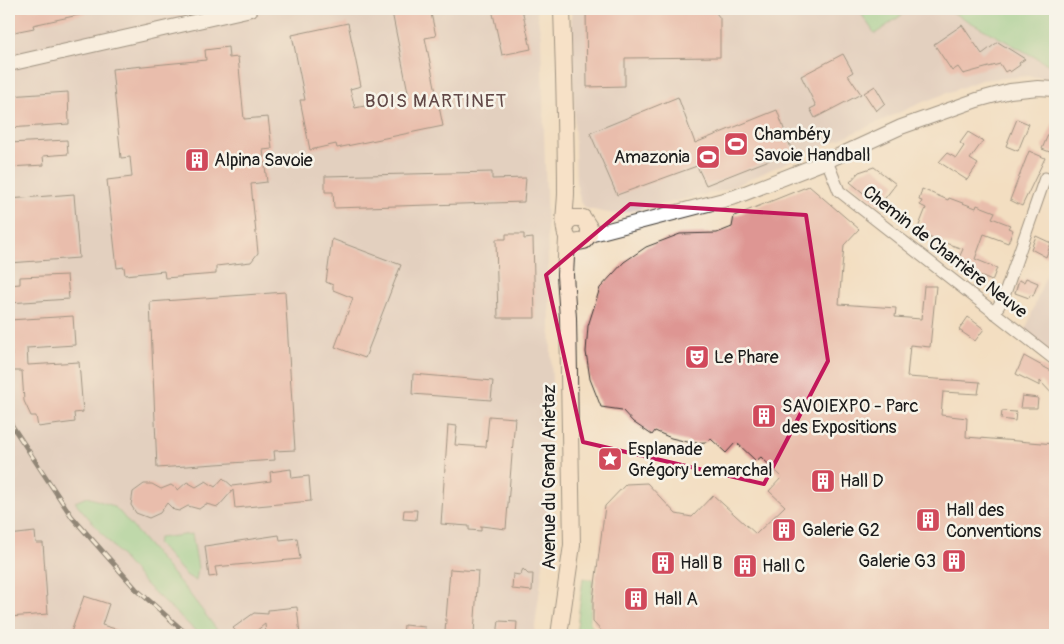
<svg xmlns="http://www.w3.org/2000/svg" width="1064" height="644" font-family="Pangolin,sans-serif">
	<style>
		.industrial { fill: #d1bfbd }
		.green { fill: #82d08f; stroke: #4f7656 }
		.building { fill: #de9693 }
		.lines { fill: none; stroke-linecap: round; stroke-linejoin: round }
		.minor-casing { stroke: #3c3935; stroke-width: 13 }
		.tertiary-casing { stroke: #3c3935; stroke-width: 16 }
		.secondary-casing { stroke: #3c3935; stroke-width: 18 }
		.minor { stroke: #fff; stroke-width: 11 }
		.tertiary { stroke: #fff; stroke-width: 14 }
		.secondary { stroke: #fce5cf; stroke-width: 16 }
		.rail-casing { stroke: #1c1c1c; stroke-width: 5 }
		.rail { stroke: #f7f3e8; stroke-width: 3; stroke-dasharray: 9; stroke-linecap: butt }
		.marked { fill: none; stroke: #c2185b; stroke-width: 4; stroke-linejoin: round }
		.labels { text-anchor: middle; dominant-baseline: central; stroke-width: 5; stroke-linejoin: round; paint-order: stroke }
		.poi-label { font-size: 18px; fill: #1c1c1c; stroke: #f7f3e8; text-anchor: start }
		.street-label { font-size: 18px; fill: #1c1c1c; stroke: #f7f3e8 }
		.neighbourhood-label { font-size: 19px; letter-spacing: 1px; fill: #604746; stroke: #f7f3e8 }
	</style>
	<rect width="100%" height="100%" fill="#f7f3e8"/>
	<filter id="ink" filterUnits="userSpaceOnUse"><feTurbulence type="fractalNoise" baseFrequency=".02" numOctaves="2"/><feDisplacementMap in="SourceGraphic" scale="10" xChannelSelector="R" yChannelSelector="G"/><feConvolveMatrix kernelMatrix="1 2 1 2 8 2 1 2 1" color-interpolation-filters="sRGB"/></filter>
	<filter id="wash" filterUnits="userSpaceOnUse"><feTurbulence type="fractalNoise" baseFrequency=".0096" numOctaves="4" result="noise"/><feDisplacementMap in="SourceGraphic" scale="20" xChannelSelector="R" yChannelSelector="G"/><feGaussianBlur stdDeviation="1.12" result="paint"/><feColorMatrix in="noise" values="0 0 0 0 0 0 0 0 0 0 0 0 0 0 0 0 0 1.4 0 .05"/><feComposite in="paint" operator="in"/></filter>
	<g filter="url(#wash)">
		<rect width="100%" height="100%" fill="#f3dec1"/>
		<g class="industrial">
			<polygon points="9,9 536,9 541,36 552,386 548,525 534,635 9,635"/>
			<polygon points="571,9 1055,9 1055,79 1028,76 981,80 921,103 725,190 617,214 602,212 585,208 580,200 576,182"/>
			<polygon points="1055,251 1055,357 1024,334"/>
		</g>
		<g class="green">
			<polygon points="858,9 910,9 875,34"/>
			<polygon points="946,9 1055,9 1055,68"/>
			<polygon points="87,497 111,505 118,510 189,593 221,635 200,635 146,585 75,502"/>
			<polygon points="192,534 198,568 196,581 186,575 157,543 159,538"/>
			<polygon points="583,578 593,580 590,618 590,624 601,635 576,635"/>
		</g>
		<g id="blocks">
			<g class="building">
				<polygon points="9,9 92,9 92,12 33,25 34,28 9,33"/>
				<polygon points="409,9 430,9 436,36 425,38 443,126 337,148 336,144 310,150 300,100 305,100 292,35 348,23 361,86 350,89 355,108 409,97 392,12"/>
				<polygon points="492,9 522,9 531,49 502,55"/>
				<polygon points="586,9 713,9 720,18 720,57 625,58 625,86 587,87"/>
				<polygon points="962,25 982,54 998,42 1025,59 1019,63 1020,65 1010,72 1008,70 1005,72 1000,64 963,74 958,67 952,71 934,44"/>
				<polygon points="228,47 229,58 238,57 244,119 268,117 272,149 263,150 267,182 251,184 258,253 251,262 216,266 216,274 165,278 164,271 125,275 124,267 117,268 107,180 132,177 130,157 121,158 112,69 206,60 205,50"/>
				<polygon points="843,54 853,72 848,75 861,94 815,118 810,109 816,106 801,76"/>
				<polygon points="875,86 885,103 876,111 864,93"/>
				<polygon points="68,92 69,124 9,128 9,96"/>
				<polygon points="678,97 695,143 777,110 792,151 706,185 697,166 617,195 590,133"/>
				<polygon points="1055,118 1055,154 1042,149"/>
				<polygon points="1017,119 1029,124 1018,151 1006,146"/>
				<polygon points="968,132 983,141 970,159 978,164 967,180 939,162 947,153 956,158 964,146 960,143"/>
				<polygon points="67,140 68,154 43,156 44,165 9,167 9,143"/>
				<polygon points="1029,151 1045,158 1022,206 1010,200"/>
				<polygon points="874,167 896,184 879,206 850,182 859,172"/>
				<polygon points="492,172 492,179 526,178 524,202 334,208 333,192 325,192 325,176"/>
				<polygon points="809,186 859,229 844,245 839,304 896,308 895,317 921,319 924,286 936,286 930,347 910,345 907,377 980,382 978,394 943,392 941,415 967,418 966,437 1055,444 1055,635 605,635 593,622 593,600 605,506 626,484 647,483 676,514 692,517 713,495 756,534 785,506 769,491 782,477 761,457 756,461 736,442 726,453 711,439 706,442 692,443 671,438 655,431 652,435 633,422 622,410 601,407 590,379 586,352 588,326 600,288 624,262 646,247 680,234 717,233 732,227 734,216"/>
				<polygon points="922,189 948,200 949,198 976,208 977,205 995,212 992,218 1010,225 1008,228 1013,230 1008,243 984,234 975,259 997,268 992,281 970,272 961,271 955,267 963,249 916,233 926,208 920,205 922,201 919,200"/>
				<polygon points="74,194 79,258 9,263 9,199"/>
				<polygon points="506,234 524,234 524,239 533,238 535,318 498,318 496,239 506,239"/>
				<polygon points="1036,236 1051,243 1046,257 1031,249"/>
				<polygon points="332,239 401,265 365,358 335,347 353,298 333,290 333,285 326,282"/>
				<polygon points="67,275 69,299 9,303 9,285 20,284 20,277"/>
				<polygon points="1026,278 1038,283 1033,296 1030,295 1029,298 1015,293 1019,280 1024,282"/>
				<polygon points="285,292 295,450 274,451 275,460 157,468 150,302"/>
				<polygon points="73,316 75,345 27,348 28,365 79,362 83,412 74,413 75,422 38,427 36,416 31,416 24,401 22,371 13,371 9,320"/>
				<polygon points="968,317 984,329 975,341 959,330"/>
				<polygon points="1024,356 1055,373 1055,397 1040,381 1040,386 1016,374"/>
				<polygon points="413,374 493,381 491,400 412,394"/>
				<polygon points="1022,396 1038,398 1037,408 1020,408"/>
				<polygon points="1002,411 1016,412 1015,421 1001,419"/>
				<polygon points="489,416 515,418 506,529 481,526 481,531 469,530 469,526 441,524 448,425 457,426 455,445 486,447"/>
				<polygon points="291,469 292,478 309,476 311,501 235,508 233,490 218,507 206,504 199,509 188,506 179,511 174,510 167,503 160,513 149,518 136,513 131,505 133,492 144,484 152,484 161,489 171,485 178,490 187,482 196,487 206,481 215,487 223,478 232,486 271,481 270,472"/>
				<polygon points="404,510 417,510 416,520 403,519"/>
				<polygon points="35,532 36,543 43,543 48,614 9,617 9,535"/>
				<polygon points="279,535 280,540 297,538 300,559 215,567 217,576 209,577 205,546"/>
				<polygon points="450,569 478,571 474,634 445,632"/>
				<polygon points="523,569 528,574 533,574 532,591 512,589 513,574 520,575"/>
				<polygon points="84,596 109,604 102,625 129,633 128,635 70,635"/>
				<polygon points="297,607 300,635 266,635 265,624 251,635 239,635 233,628 254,613 268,614 268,610"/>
				<polygon points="499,621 517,622 516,635 497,635"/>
				<polygon points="404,625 425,627 424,635 403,635"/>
			</g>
		</g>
	</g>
	<g filter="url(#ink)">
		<use href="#blocks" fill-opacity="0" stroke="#3c3935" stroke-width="1"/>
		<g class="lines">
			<defs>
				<g id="minor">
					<polyline points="827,161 839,191 1055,360"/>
					<polyline points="994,313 1003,299 1045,178"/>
				</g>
				<g id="tertiary">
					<polyline points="9,64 251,9"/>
					<polyline points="589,235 735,197 827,161 901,127 977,100 1010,91 1038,88 1055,89"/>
				</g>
				<g id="secondary">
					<path d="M 562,9 C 564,70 566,132 566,193 C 566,208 559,236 573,243 L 584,241 L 589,235 L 589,227 L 583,218 L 572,218 L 566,223"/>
					<polyline points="559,635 572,545 568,318 565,275 567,239"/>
				</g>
			</defs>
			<use href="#minor" class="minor-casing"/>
			<use href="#tertiary" class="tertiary-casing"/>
			<use href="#secondary" class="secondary-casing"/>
			<use href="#minor" class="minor"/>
			<use href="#tertiary" class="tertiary"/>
			<use href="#secondary" class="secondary"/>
			<defs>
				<polyline id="rail" points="9,421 72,517 136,589 188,635"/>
			</defs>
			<use href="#rail" class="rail-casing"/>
			<use href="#rail" class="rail"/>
		</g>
	</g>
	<path d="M0 0H1064V644H0ZM 630,204 L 806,215 L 828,361 L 764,484 L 583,442 L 546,275 Z" fill="#f3dec1" fill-opacity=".55" fill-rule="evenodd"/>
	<path class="marked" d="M 630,204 L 806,215 L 828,361 L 764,484 L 583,442 L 546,275 Z"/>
	<defs>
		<symbol id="stadium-square" viewBox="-11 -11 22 22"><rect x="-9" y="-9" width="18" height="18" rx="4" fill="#d1495b" stroke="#f7f3e8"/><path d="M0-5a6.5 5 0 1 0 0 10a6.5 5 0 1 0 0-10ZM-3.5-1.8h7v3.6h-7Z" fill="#fff"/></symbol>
		<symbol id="building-square" viewBox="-11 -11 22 22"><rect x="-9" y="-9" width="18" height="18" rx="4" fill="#d1495b" stroke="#f7f3e8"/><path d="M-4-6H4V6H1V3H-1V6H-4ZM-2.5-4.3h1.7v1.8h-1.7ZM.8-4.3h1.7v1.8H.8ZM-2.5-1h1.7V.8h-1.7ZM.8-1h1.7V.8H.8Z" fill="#fff"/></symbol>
		<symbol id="theatre-square" viewBox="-11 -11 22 22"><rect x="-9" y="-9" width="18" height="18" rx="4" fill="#d1495b" stroke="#f7f3e8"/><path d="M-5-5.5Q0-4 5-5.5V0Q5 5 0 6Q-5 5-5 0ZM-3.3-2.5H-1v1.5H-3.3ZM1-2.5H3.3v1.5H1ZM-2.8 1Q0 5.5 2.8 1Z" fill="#fff"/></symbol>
		<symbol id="sight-square" viewBox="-11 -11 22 22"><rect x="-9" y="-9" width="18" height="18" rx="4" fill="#d1495b" stroke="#f7f3e8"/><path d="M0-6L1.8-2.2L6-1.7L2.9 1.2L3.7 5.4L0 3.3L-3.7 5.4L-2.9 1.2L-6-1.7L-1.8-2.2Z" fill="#fff"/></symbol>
	</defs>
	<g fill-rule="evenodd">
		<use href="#stadium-square" x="722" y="130" width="28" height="28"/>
		<use href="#stadium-square" x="694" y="143" width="28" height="28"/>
		<use href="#building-square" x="183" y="146" width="28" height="28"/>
		<use href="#theatre-square" x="683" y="343" width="28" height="28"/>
		<use href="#building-square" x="750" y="402" width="28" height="28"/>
		<use href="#sight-square" x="596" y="445" width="28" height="28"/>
		<use href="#building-square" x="809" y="467" width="28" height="28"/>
		<use href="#building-square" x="914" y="506" width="28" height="28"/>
		<use href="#building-square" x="770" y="516" width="28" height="28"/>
		<use href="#building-square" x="940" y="547" width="28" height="28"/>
		<use href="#building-square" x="649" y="549" width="28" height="28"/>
		<use href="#building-square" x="731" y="552" width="28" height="28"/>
		<use href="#building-square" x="622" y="585" width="28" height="28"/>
	</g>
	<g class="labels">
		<g class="poi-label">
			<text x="754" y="134">Chambéry<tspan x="754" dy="21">Savoie Handball</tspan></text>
			<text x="690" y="157" text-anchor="end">Amazonia</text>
			<text x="214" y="160">Alpina Savoie</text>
			<text x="714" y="357">Le Phare</text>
			<text x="782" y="406">SAVOIEXPO - Parc<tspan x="782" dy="21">des Expositions</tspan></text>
			<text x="628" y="449">Esplanade<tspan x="628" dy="21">Grégory Lemarchal</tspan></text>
			<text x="840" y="481">Hall D</text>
			<text x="946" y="510">Hall des<tspan x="946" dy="21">Conventions</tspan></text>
			<text x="802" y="530">Galerie G2</text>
			<text x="936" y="561" text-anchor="end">Galerie G3</text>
			<text x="680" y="563">Hall B</text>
			<text x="762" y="566">Hall C</text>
			<text x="654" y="599">Hall A</text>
		</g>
		<g class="street-label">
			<text transform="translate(945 252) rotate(38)">Chemin de Charrière Neuve</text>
			<text transform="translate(549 477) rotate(-90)">Avenue du Grand Arietaz</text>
		</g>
		<g class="neighbourhood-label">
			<text x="436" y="101">BOIS MARTINET</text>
		</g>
	</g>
	<rect width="1064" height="644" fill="none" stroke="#f7f3e8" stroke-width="30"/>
</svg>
